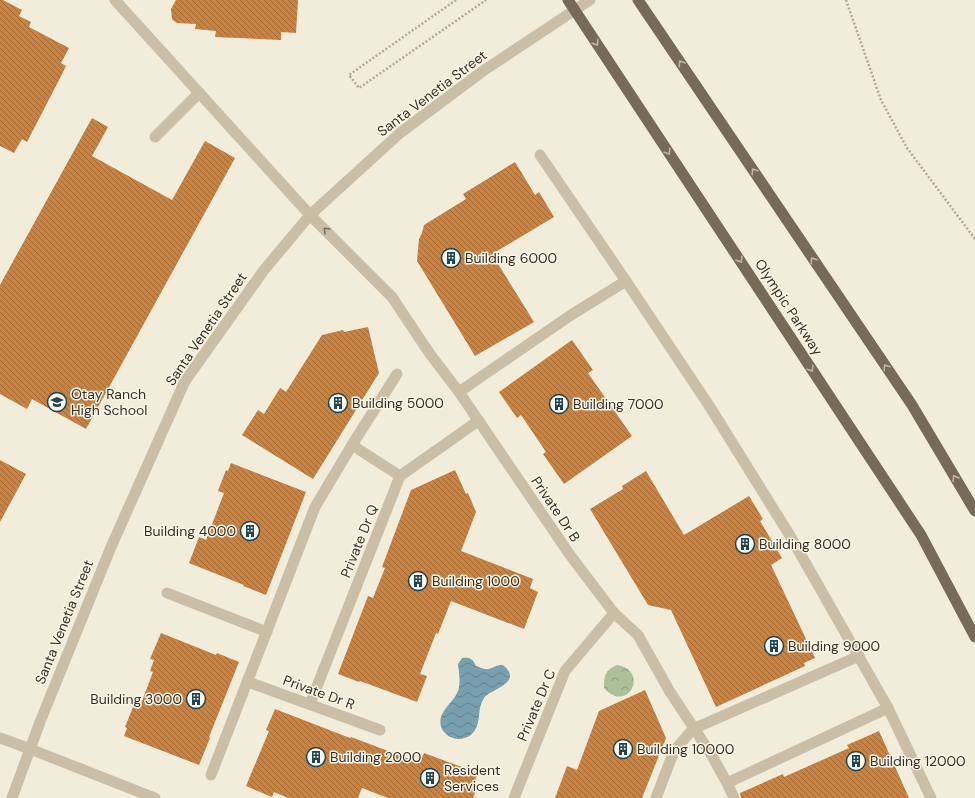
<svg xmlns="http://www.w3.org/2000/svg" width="975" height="798" font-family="'DM Sans',sans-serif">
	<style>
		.forest { fill: url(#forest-crowns) }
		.water { fill: url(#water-waves) }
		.building { fill: url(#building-back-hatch) }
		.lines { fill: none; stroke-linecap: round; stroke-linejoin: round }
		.path { stroke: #b6a990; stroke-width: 2.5; stroke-dasharray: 2 2; stroke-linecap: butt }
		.service { stroke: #cabfa6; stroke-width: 11 }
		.tertiary { stroke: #cabfa6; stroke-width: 11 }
		.primary { stroke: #786a58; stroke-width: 11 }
		.oneway { stroke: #c0b6a6 }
		.oneway2 { stroke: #797060 }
		.labels { text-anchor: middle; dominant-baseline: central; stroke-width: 3; stroke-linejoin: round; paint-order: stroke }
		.street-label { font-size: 14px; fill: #362f27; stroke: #faf5e6 }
		.poi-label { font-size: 14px; fill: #362f27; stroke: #faf5e6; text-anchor: start }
	</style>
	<defs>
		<pattern id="forest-crowns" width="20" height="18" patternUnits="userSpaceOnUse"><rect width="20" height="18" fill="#aac19a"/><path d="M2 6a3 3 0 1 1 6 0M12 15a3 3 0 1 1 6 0" fill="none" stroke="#8b9d7e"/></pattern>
		<pattern id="water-waves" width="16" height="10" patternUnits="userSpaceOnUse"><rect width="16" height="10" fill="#78a0af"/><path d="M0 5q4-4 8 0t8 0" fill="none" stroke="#63838e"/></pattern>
		<pattern id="building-back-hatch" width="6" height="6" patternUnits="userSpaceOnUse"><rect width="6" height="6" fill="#c88242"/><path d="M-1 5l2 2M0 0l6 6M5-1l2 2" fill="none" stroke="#a36b37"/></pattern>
	</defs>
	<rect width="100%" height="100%" fill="#f2ecda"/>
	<path class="forest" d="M 617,665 C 650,670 628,715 604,688 C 604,676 605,670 617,665 Z"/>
	<path class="water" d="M 462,658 C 470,657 473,659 476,666 C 480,667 484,670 488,669 C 496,668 502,659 509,672 C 515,685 490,690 484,698 C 477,708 481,721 475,730 C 468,742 449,742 442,729 C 435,713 453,704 458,691 C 461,682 459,673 458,664 Z"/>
	<g class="building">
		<polygon points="0,0 3,0 22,10 19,16 31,22 29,27 69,48 61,63 66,66 61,76 27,142 22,139 14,153 0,146"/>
		<polygon points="176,0 298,0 296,33 281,32 281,40 215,37 216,31 195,29 196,24 177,23 174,21 172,19 171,9"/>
		<polygon points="92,118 108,127 92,156 172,200 205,141 235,158 86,429 32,399 27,409 0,394 0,285"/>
		<polygon points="515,162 535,195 539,192 554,217 492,254 534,322 475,356 417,261 419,239 422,233 424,225 466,199 463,194"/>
		<polygon points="368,327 379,373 313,479 242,435 258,410 264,414 280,388 286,392 322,335 343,330 344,332"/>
		<polygon points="572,340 593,370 588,373 632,436 564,484 543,454 546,452 521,415 517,418 499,392"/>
		<polygon points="0,460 26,474 0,522"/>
		<polygon points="231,463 306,492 266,595 243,586 244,585 189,563 199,537 206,540 224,493 218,491 226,470 228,471"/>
		<polygon points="455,470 466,494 468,493 476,512 461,551 533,579 530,588 538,592 524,629 451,601 438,634 436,633 420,674 427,676 417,702 360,681 359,682 338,674 368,596 373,598 385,568 382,567 411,490"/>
		<polygon points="646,471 684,535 749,496 763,519 760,521 782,558 771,565 815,658 804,663 805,666 716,707 671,610 648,605 590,509 623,489 622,486"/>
		<polygon points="161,633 216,655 217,653 239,662 209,737 210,738 199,765 124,736 127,728 125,727 133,707 139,709 153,672 150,671 154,660 150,659"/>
		<polygon points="645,690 666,738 642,798 555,798 567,766 577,770 599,711"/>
		<polygon points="275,709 350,738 351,737 420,763 424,753 478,773 474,783 478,785 473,798 388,798 362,788 358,798 288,798 274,792 272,797 246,786 269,731 266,730"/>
		<polygon points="879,731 909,798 741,798 740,793 783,774 784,777 849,748 847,745"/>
	</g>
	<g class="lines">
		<g class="path">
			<polyline points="456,0 349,75 359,88 486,0"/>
			<polyline points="846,0 881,100 907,148 975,239"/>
		</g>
		<g class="service">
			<polyline points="115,0 310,215 392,297 430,354 459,392 570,555 614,613 638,635 670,692 711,754 727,783 734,798"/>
			<polyline points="155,137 199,93"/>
			<polyline points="540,155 626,281 710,407 789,534 888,708 931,798"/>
			<polyline points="459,392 571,315 626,281"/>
			<polyline points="352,445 397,374"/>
			<polyline points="167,593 267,632"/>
			<polyline points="248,682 380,730"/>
			<polyline points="310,704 400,476 478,421"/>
			<polyline points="30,749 155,798"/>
			<polyline points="211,775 315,507 352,445 400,476"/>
			<polyline points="727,783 888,708"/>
			<polyline points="514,798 565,671 614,613"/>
			<polyline points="656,798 674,751 693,729 859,656"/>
		</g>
		<g class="tertiary">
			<polyline points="0,738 30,749"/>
			<polyline points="12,798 40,722 111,547 185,381 264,270 310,215 400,133 483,71 590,0"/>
		</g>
		<g class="primary">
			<polyline points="568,0 921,535 975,637"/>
			<polyline points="638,0 912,405 975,511"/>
		</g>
	</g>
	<defs><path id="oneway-chevron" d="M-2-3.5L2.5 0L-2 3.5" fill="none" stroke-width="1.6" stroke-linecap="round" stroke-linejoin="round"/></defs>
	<g class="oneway">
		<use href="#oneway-chevron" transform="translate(596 43) rotate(57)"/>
		<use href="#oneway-chevron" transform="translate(681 63) rotate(-124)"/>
		<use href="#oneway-chevron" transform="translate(668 152) rotate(57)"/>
		<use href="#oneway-chevron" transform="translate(754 171) rotate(-124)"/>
		<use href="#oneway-chevron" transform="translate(740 260) rotate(57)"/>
		<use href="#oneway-chevron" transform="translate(813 260) rotate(-124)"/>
		<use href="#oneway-chevron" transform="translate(886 367) rotate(-124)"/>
		<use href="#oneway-chevron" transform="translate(811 369) rotate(57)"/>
		<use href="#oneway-chevron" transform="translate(955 478) rotate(-121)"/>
	</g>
	<use class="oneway2" href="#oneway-chevron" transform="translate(326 230) rotate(-135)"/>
	<defs>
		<symbol id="building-ring" viewBox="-11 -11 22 22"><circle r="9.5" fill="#faf5e6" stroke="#1c4658" stroke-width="1.5"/><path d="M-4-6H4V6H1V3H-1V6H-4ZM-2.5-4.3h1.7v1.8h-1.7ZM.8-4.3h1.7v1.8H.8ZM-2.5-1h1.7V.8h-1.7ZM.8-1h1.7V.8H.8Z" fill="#1c4658"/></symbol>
		<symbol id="school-ring" viewBox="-11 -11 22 22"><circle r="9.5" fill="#faf5e6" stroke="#1c4658" stroke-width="1.5"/><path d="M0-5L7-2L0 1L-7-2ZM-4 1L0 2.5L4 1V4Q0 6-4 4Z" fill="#1c4658"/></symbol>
	</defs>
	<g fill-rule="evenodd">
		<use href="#building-ring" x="440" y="247" width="22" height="22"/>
		<use href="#school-ring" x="46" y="391" width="22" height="22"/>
		<use href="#building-ring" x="327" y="392" width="22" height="22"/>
		<use href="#building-ring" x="548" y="393" width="22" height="22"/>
		<use href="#building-ring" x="239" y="520" width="22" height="22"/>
		<use href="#building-ring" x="734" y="533" width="22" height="22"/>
		<use href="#building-ring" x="407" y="570" width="22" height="22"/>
		<use href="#building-ring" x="763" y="635" width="22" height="22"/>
		<use href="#building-ring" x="185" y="688" width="22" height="22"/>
		<use href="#building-ring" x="612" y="738" width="22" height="22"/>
		<use href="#building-ring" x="305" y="746" width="22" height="22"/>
		<use href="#building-ring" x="845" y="750" width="22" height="22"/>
		<use href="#building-ring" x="419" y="767" width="22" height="22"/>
	</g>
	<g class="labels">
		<g class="street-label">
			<text transform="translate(432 93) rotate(-37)">Santa Venetia Street</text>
			<text transform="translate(789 307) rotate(57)">Olympic Parkway</text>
			<text transform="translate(206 329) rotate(-56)">Santa Venetia Street</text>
			<text transform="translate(556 509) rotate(56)">Private Dr B</text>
			<text transform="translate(359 541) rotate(-68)">Private Dr Q</text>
			<text transform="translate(64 622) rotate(-68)">Santa Venetia Street</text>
			<text transform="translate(319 692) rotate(20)">Private Dr R</text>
			<text transform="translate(536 705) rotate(-67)">Private Dr C</text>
		</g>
		<g class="poi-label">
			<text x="465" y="258">Building 6000</text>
			<text x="71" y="394">Otay Ranch<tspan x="71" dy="16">High School</tspan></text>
			<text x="352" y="403">Building 5000</text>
			<text x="573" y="404">Building 7000</text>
			<text x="236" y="531" text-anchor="end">Building 4000</text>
			<text x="759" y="544">Building 8000</text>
			<text x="432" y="581">Building 1000</text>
			<text x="788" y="646">Building 9000</text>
			<text x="182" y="699" text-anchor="end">Building 3000</text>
			<text x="637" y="749">Building 10000</text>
			<text x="330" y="757">Building 2000</text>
			<text x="870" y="761">Building 12000</text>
			<text x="444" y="770">Resident<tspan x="444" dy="16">Services</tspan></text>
		</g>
	</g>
</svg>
